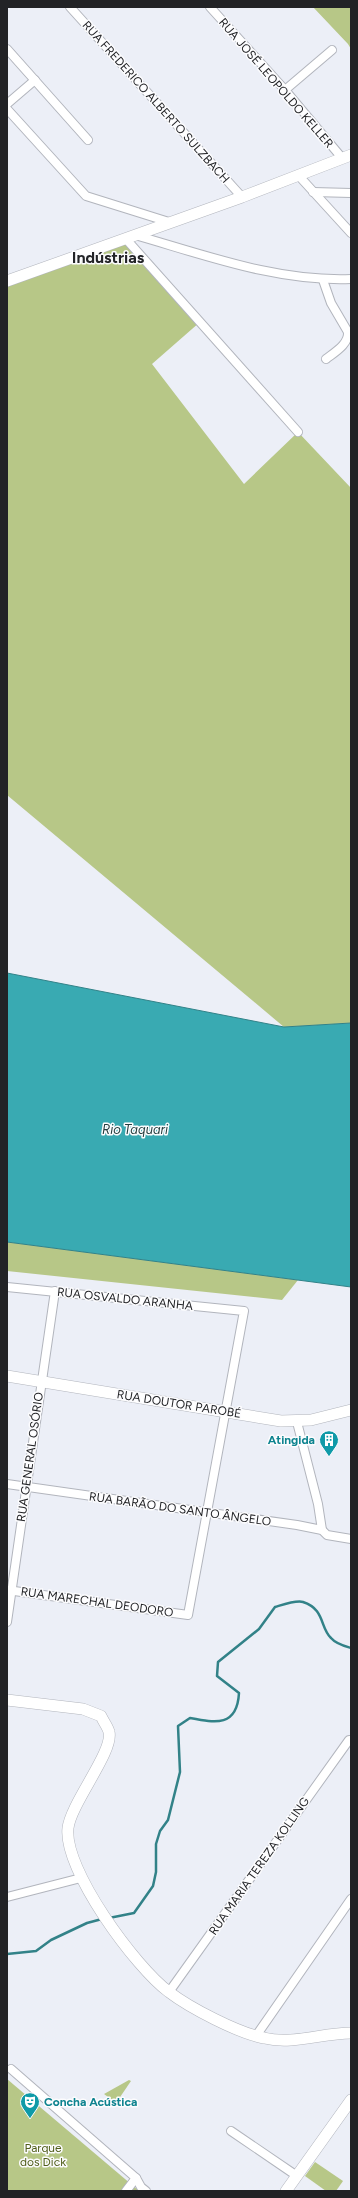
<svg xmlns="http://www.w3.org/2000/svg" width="358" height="2198" font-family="Figtree,sans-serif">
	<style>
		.green { fill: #b7c787 }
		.water { fill: #39aab2; stroke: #328288 }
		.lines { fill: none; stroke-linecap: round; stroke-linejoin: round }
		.stream { stroke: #328288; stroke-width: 2.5 }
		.street-casing { stroke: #b2b5bd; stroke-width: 10 }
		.secondary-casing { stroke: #b2b5bd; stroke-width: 12 }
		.street { stroke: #fff; stroke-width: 8 }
		.secondary { stroke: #fff; stroke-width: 11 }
		.labels { text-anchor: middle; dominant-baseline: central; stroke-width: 3; stroke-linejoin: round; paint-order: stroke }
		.street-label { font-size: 12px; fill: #222326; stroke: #fcfcfe }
		.culture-label { font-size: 12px; font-weight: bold; fill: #0d838f; stroke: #fcfcfe; text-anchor: end }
		.park-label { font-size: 12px; fill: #515e1a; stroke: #fcfcfe }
		.water-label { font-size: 13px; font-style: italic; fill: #233c3d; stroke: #fcfcfe }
		.district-label { font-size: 16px; font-weight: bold; fill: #222326; stroke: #fcfcfe }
	</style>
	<rect width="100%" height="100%" fill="#eceff7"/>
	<g class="green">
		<polygon points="313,7 351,7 351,49 348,44"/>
		<polygon points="126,239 200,322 152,364 244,484 298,432 351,488 351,1023 284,1027 7,795 7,281"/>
		<polygon points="7,1242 298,1280 282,1300 7,1271"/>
		<polygon points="7,2079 125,2179 139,2191 7,2191"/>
		<polygon points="129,2080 131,2081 116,2103 104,2094"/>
		<polygon points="315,2162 343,2181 336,2191 326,2191 305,2176"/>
	</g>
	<polygon class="water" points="7,973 284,1027 351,1023 351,1287 7,1242"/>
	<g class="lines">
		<g class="stream">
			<path d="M 109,1918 L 134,1913 L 153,1886 L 156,1872 L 156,1844 L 160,1831 L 168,1820 L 180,1772 L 178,1726 L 190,1718 C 216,1723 237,1727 239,1693 L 217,1676 L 218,1662 L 259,1629 L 275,1607 C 282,1605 296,1600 303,1602 C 325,1609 320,1628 331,1638 C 336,1644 344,1646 351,1648"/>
			<polyline points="7,1954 36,1951 51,1940 87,1923 102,1919"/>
		</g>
		<defs>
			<g id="street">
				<polyline points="70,7 242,197"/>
				<polyline points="210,7 285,90 342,158"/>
				<polyline points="7,49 88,140"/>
				<polyline points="285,90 332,50"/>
				<polyline points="7,104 35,80"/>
				<polyline points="7,109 86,196 169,222"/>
				<polyline points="299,176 351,233"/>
				<polyline points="313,192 351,193"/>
				<path d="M 135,235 C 205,255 277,282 351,279"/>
				<polyline points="126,239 298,432"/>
				<path d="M 323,280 L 331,303 L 348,332 C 349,344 335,352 326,359"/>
				<polyline points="7,1287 244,1311 188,1615 7,1590"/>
				<polyline points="297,1422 318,1504 322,1530"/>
				<polyline points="7,1484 297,1525 322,1530 327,1535 351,1539"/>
				<polyline points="7,1622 55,1291"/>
				<polyline points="7,1897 81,1878"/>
				<polyline points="169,1992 349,1740 351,1740"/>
				<polyline points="256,2036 351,1899"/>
				<polyline points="11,2069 136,2178 141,2187 146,2191"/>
				<polyline points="231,2131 297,2176"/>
				<polyline points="126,2191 136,2178"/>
			</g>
			<g id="secondary">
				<polyline points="7,281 242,197 351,155"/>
				<polyline points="7,1376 281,1421 311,1420 351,1410"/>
				<path d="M 7,1700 L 83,1709 L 101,1716 C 103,1721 108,1727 109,1732 C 114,1751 71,1803 68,1828 C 63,1869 136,1968 169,1992 C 190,2008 238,2033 264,2038 C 293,2045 322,2033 351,2033"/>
				<polyline points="286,2191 351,2100"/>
			</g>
		</defs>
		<use href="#street" class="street-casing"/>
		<use href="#secondary" class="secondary-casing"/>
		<use href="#street" class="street"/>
		<use href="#secondary" class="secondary"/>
	</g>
	<defs>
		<symbol id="building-pin" viewBox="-11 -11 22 30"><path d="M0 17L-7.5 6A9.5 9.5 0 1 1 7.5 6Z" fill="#0f9aa8" stroke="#fcfcfe"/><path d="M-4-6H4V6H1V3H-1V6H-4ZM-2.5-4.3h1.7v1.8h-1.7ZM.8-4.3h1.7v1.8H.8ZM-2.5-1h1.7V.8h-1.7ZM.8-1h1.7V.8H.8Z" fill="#fff"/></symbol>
		<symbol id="theatre-pin" viewBox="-11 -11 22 30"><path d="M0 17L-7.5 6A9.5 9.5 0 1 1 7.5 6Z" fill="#0f9aa8" stroke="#fcfcfe"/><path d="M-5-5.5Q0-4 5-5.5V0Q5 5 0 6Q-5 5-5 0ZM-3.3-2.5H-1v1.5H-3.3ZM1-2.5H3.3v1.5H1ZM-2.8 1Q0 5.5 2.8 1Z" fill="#fff"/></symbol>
	</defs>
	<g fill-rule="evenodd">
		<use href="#building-pin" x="318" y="1429" width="22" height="30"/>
		<use href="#theatre-pin" x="19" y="2091" width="22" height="30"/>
	</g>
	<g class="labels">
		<g class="street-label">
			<text transform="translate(276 83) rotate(49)">RUA JOSÉ LEOPOLDO KELLER</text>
			<text transform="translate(156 102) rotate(48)">RUA FREDERICO ALBERTO SULZBACH</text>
			<text transform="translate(125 1299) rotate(6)">RUA OSVALDO ARANHA</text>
			<text transform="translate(179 1404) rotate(9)">RUA DOUTOR PAROBÉ</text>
			<text transform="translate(30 1457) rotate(-82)">RUA GENERAL OSÓRIO</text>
			<text transform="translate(180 1509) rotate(8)">RUA BARÃO DO SANTO ÂNGELO</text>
			<text transform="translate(97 1602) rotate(8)">RUA MARECHAL DEODORO</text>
			<text transform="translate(259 1866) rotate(-55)">RUA MARIA TEREZA KOLLING</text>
		</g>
		<g class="culture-label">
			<text x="315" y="1440">Atingida</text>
			<text x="44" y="2102" text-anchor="start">Concha Acústica</text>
		</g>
		<g class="park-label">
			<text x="43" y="2148">Parque<tspan x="43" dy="14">dos Dick</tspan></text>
		</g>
		<g class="water-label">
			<text x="135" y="1129">Rio Taquari</text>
		</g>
		<g class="district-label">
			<text x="108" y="257">Indústrias</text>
		</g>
	</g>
	<rect width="358" height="2198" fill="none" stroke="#222326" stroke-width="16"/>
</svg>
